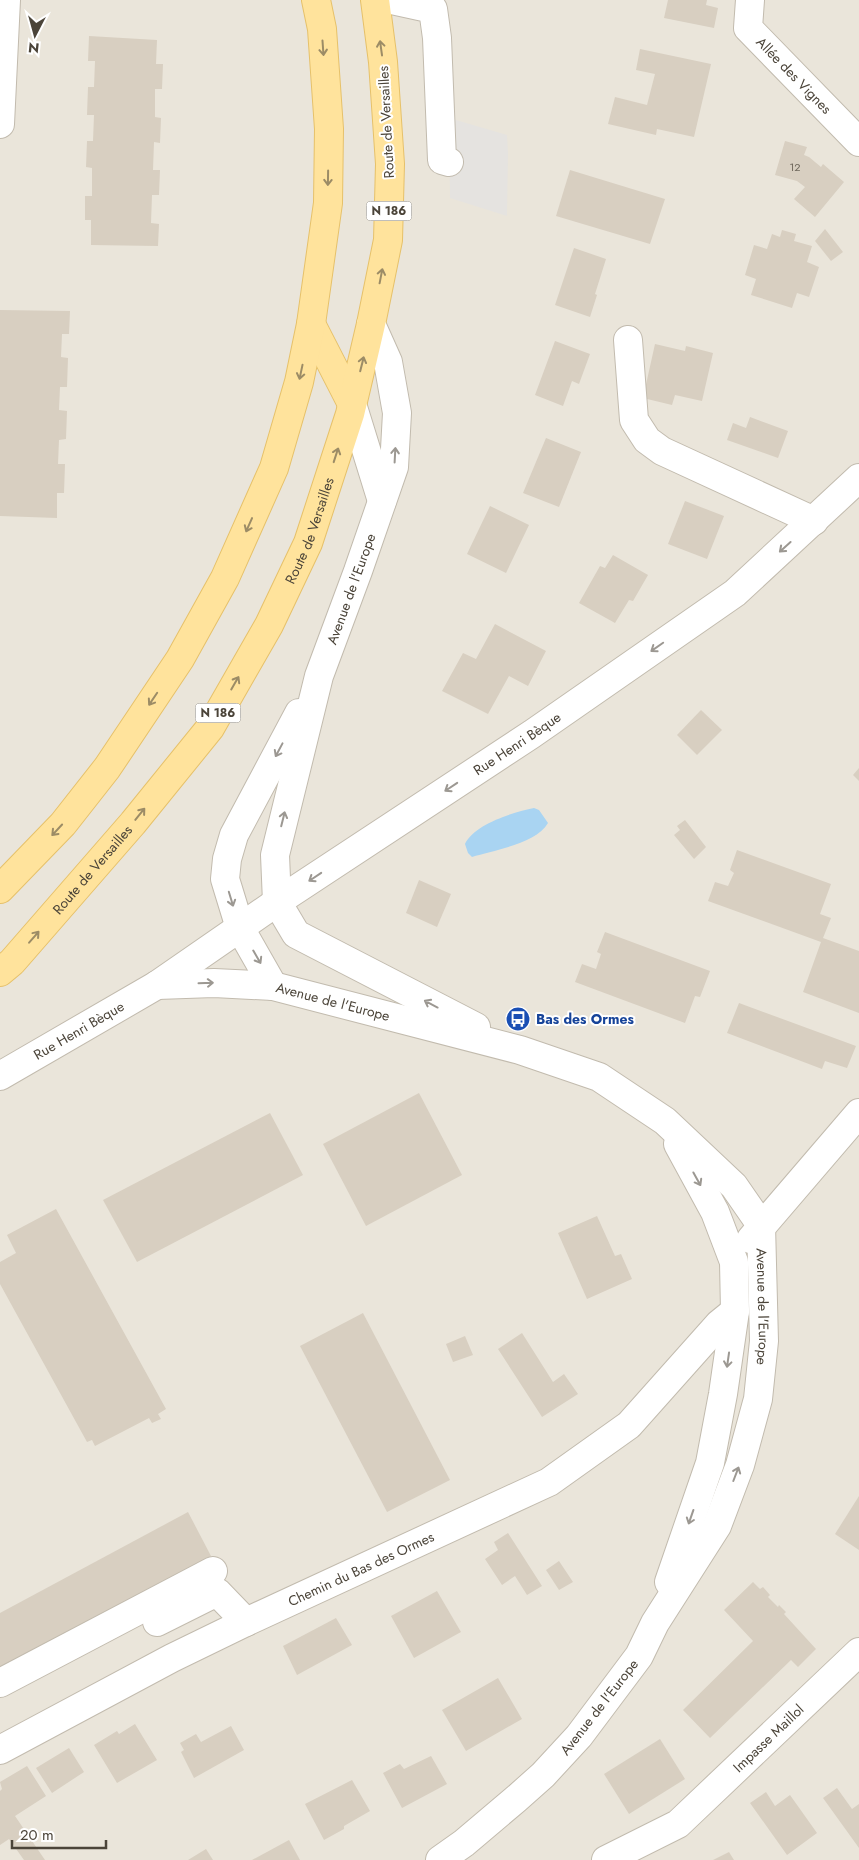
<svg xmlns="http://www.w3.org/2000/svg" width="859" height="1860" font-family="Jost,sans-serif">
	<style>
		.residential { fill: #eae5da }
		.parking { fill: #e5e3e0 }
		.water { fill: #a9d4f2 }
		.building { fill: #d8cfc1 }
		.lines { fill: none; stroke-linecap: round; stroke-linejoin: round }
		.minor-casing { stroke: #c2bbae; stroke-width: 30 }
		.major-casing { stroke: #e6c16a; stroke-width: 30 }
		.minor { stroke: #fff; stroke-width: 28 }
		.major { stroke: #ffe39c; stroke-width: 28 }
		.oneway { stroke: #9c8c66 }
		.oneway2 { stroke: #9c9892 }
		.labels { text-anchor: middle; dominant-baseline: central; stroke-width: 4; stroke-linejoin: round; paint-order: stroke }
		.number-label { font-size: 11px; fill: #6e675b }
		.shield { fill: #fff; stroke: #817c74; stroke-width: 1 }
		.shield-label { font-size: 12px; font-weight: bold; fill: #4b4439 }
		.street-label { font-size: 14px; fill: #4b4439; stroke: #fff }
		.transit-label { font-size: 14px; font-weight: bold; fill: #164399; stroke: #fff; text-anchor: start }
	</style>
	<rect width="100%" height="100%" fill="#f6f3ec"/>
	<rect class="residential" x="0" y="0" width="859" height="1860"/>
	<polygon class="parking" points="449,118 507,135 508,153 507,216 450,198"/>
	<path class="water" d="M 534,808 L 539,810 L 548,823 C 536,844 494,850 472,857 L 468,853 L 465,844 C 474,824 514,812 534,808 Z"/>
	<g class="building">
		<polygon points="668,0 707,0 706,5 718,8 714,28 664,18"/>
		<polygon points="89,36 157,40 156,64 163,64 162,89 155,89 155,117 161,118 160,143 154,142 153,170 160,170 159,195 152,195 151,223 159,224 158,246 91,245 91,220 85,220 85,196 92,196 92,168 86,167 87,141 93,141 94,115 87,115 88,87 94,87 95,61 88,61"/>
		<polygon points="640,49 711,64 694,137 657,129 656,135 608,124 615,97 647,105 655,74 636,70"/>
		<polygon points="785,141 807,147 804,155 809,157 821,167 823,164 844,182 815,217 794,199 805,187 797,181 775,175"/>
		<polygon points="570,170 665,199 650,244 556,216"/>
		<polygon points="825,229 843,252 831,261 815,241"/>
		<polygon points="782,230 796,234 794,241 812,246 807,262 819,267 809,297 797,293 792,308 751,295 756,279 745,275 754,245 767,249 772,234 780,237"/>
		<polygon points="574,248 606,259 595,294 597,295 590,317 555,305"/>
		<polygon points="0,310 70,311 69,334 62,334 61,357 68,358 67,387 60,387 59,410 67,411 66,439 59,440 58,464 65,464 64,493 57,493 57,518 0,516"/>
		<polygon points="555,341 590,354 579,384 572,381 563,406 535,395"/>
		<polygon points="655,344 685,351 686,346 713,353 702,401 675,395 672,405 643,398"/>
		<polygon points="750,417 788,431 778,458 727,440 733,423 746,428"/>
		<polygon points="546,438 581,452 559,507 523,493"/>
		<polygon points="685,501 724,516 707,559 668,544"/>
		<polygon points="490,506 529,525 506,573 467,554"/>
		<polygon points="613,555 648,575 633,601 629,600 615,623 579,603 600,566 605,568"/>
		<polygon points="495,624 546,651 528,686 509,676 488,714 442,691 463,653 476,659"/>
		<polygon points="701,710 722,730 697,755 677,735"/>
		<polygon points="859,768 859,781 853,775"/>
		<polygon points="685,820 706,847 694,859 674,835 680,830 677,826"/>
		<polygon points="737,850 831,884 820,914 831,918 823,938 859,951 859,1013 803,992 821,942 708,901 715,882 728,886 734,873 730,870"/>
		<polygon points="419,880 451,894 437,927 406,913"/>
		<polygon points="605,932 710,971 700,997 695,996 685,1023 575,982 582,964 596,969 601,954 597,952"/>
		<polygon points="739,1003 856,1046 847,1068 825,1061 822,1069 727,1033"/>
		<polygon points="419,1093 462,1175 366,1226 323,1144"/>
		<polygon points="270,1113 303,1175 137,1262 103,1200"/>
		<polygon points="56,1209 166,1409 158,1414 161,1419 152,1423 149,1418 95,1446 92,1440 87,1442 0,1284 0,1262 16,1253 7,1235"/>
		<polygon points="597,1216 615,1256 621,1254 632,1279 587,1299 558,1233"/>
		<polygon points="363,1313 450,1480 387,1512 300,1346"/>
		<polygon points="522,1333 553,1382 564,1374 578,1394 542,1417 498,1349"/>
		<polygon points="465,1336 473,1355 453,1362 446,1344"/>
		<polygon points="859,1496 859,1550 835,1534"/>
		<polygon points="188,1512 211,1556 0,1669 0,1613"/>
		<polygon points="508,1533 542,1586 527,1595 515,1576 502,1585 485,1559 498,1550 494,1542"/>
		<polygon points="559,1561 573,1582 559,1590 546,1570"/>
		<polygon points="753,1582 760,1589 763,1587 770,1595 768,1597 778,1607 779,1605 786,1612 784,1614 816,1649 798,1667 791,1660 710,1738 683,1710 753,1641 724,1610"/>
		<polygon points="437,1591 461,1632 414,1658 391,1616"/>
		<polygon points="336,1618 352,1645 297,1675 283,1646"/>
		<polygon points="498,1678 522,1719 466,1751 442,1710"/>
		<polygon points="135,1724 157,1760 117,1783 94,1745 117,1731 119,1734"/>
		<polygon points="231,1726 244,1750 194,1778 181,1752 184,1750 180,1743 196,1734 201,1742"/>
		<polygon points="660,1739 685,1779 629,1814 604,1774"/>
		<polygon points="69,1748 84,1772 52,1793 36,1768"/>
		<polygon points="431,1756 447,1784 402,1808 383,1773 400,1764 404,1769"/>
		<polygon points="27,1766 46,1796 15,1816 45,1860 24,1860 9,1839 0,1845 0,1791 2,1789 0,1782"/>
		<polygon points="352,1780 370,1811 344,1826 344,1829 324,1840 305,1804"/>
		<polygon points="837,1788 852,1809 859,1804 859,1848 823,1798"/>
		<polygon points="766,1792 775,1806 790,1795 817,1833 787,1855 750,1803"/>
		<polygon points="289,1840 300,1860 252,1860"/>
		<polygon points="206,1849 213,1860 188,1860"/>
		<polygon points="729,1852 734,1860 713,1860"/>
	</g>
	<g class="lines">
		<defs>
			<g id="minor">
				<polyline points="392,0 433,9 437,38 442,160 449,162"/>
				<path id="s1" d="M 750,0 L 748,28 L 859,142"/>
				<polyline points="0,124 6,0"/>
				<polyline points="371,324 388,362 397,413 394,467 358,571 319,676 275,855 277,902 296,934 476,1027"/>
				<polyline points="628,340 634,420 647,440 662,451 814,521"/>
				<polyline points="352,404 382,501"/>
				<path id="s2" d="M 157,985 L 214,983 L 273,986 L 520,1050 L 599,1077 L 665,1121 L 734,1186 L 761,1225 L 764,1341 L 758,1399 L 740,1465 L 717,1526 L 655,1623 L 639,1656 L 579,1736 L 543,1775 L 516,1799 L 464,1843 L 440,1860"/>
				<polyline points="273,986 240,928 225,879 227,859 234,835 299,713"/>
				<path id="s3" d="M 0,1076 L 157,985 L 277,902 L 532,734 L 735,593 L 859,478"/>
				<polyline points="751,1239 859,1113"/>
				<polyline points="669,1582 710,1463 723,1394 735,1311 734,1262 715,1212 678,1144"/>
				<polyline points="157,1622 217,1592 246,1622"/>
				<polyline points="0,1683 213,1571"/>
				<path id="s4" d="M 0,1750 L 172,1658 L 246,1622 L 549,1482 L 629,1425 L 719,1324 L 735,1311"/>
				<path id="s5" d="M 606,1860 L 678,1824 L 859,1652"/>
			</g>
			<g id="major">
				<polyline points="311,324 352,404"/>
				<polyline points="0,889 63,824 107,768 180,659 225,578 274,468 299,382 311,324 328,203 329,129 322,29 316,0"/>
				<path id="s6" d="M 0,972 L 12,962 L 133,823 L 210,728 L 269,625 L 308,543 L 350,414 L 371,324 L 388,240 L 390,164 L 383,62 L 375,0"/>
			</g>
		</defs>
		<use href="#minor" class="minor-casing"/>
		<use href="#major" class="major-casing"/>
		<use href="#minor" class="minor"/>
		<use href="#major" class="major"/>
	</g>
	<defs><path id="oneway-shaft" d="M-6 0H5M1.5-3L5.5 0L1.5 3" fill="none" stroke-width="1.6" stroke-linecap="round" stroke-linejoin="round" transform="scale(1.25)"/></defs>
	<g class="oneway">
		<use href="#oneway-shaft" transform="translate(323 48) rotate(86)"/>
		<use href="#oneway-shaft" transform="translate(381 48) rotate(-98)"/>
		<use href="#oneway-shaft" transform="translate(328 178) rotate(91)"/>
		<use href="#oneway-shaft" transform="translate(381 276) rotate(-79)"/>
		<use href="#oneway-shaft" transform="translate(362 364) rotate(-76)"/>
		<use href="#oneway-shaft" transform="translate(301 372) rotate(102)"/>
		<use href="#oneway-shaft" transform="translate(336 455) rotate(-72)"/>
		<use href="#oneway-shaft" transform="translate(249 525) rotate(114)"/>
		<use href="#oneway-shaft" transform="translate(235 683) rotate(-60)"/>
		<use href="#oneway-shaft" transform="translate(153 699) rotate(124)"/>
		<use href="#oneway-shaft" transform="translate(140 814) rotate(-51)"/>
		<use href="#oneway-shaft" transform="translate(57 830) rotate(133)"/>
		<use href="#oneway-shaft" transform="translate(34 937) rotate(-49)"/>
	</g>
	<g class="oneway2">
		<use href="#oneway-shaft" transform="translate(395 455) rotate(-87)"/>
		<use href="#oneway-shaft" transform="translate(785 547) rotate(138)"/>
		<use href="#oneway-shaft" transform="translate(657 647) rotate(145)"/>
		<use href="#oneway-shaft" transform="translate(279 750) rotate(118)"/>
		<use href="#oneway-shaft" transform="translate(451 787) rotate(146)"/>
		<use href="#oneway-shaft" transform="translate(283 819) rotate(-76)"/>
		<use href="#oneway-shaft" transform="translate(315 877) rotate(146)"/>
		<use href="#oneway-shaft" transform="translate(231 899) rotate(73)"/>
		<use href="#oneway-shaft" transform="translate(257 957) rotate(60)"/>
		<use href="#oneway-shaft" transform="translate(206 983) rotate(-2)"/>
		<use href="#oneway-shaft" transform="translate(431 1004) rotate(-152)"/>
		<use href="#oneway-shaft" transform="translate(697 1179) rotate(61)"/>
		<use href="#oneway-shaft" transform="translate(728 1360) rotate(98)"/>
		<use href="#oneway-shaft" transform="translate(736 1474) rotate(-69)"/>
		<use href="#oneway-shaft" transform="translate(691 1517) rotate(109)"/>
	</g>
	<defs>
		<symbol id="bus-disc" viewBox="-11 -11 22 22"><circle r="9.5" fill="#1a4fb4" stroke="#fff"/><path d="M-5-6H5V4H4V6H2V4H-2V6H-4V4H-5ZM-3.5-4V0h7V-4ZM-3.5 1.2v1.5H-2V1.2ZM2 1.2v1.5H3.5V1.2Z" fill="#fff"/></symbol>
	</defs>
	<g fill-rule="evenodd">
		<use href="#bus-disc" x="504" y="1005" width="28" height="28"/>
	</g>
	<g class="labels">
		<g class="number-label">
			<text x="795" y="167">12</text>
		</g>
		<g class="shield">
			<rect x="366.5" y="201.5" width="45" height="19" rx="4"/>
			<rect x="195.5" y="703.5" width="45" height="19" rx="4"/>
		</g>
		<g class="shield-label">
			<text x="389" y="211">N 186</text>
			<text x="218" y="713">N 186</text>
		</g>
		<g class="street-label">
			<text stroke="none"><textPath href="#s1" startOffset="94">Allée des Vignes</textPath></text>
			<text transform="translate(386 122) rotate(-93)">Route de Versailles</text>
			<text stroke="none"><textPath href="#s6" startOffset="544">Route de Versailles</textPath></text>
			<text transform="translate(351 589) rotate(-70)">Avenue de l'Europe</text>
			<text stroke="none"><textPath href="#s3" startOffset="615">Rue Henri Bèque</textPath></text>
			<text stroke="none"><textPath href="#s6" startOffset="138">Route de Versailles</textPath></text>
			<text stroke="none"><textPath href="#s2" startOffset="178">Avenue de l'Europe</textPath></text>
			<text stroke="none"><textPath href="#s3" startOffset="91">Rue Henri Bèque</textPath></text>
			<text stroke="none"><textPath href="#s2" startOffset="758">Avenue de l'Europe</textPath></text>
			<text stroke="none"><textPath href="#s4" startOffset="404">Chemin du Bas des Ormes</textPath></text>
			<text transform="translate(599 1707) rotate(-52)">Avenue de l'Europe</text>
			<text stroke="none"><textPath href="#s5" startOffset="205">Impasse Maillol</textPath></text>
		</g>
		<g class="transit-label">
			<text x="536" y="1019">Bas des Ormes</text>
		</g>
	</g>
	<g transform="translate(35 35) rotate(186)" stroke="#ffffff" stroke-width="4" paint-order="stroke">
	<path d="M0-4L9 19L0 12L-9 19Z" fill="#4b4439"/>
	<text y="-8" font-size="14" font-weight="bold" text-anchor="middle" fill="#4b4439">N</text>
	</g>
	<path d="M12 1840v8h94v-8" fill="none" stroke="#4b4439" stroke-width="2.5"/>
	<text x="20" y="1840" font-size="15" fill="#4b4439" stroke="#ffffff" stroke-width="4" paint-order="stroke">20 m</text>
</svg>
